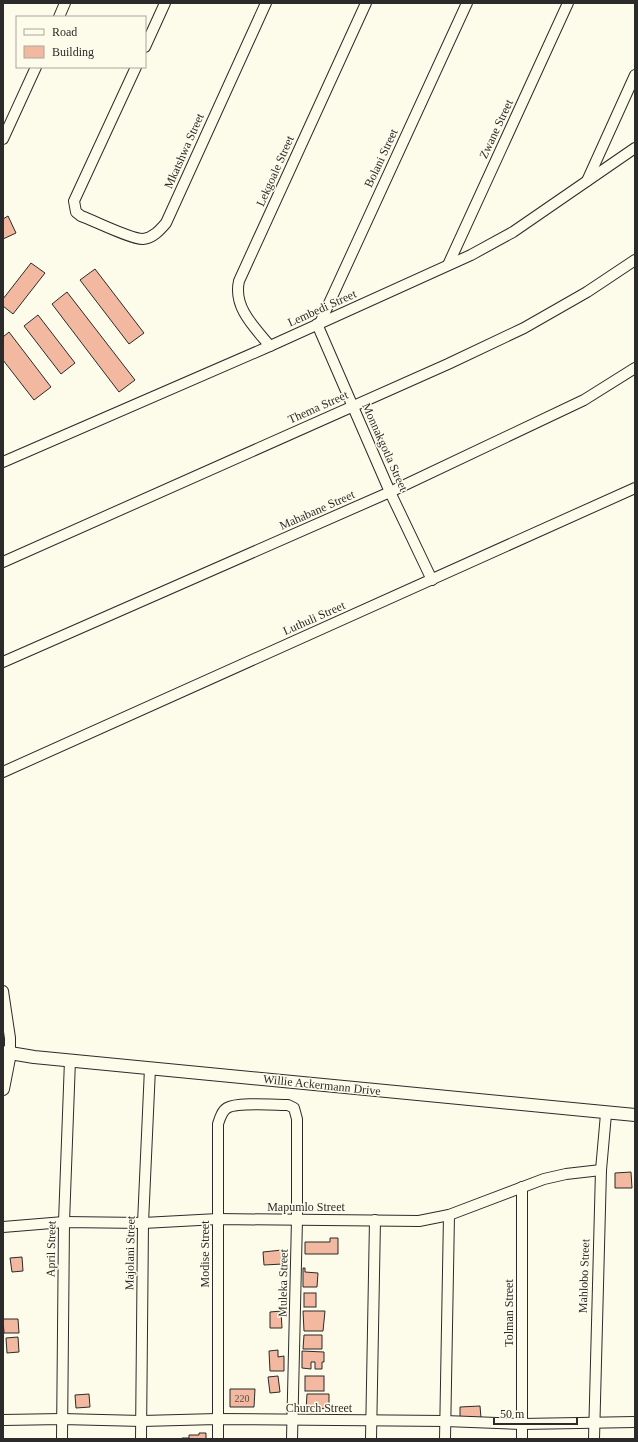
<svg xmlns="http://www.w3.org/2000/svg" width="638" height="1442" font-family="'Times New Roman',serif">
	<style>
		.building { fill: #f2b8a0; stroke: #2b2b2b }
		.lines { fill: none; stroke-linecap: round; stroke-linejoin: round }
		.minor-casing { stroke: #2b2b2b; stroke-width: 12 }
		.tertiary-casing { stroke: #2b2b2b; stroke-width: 14 }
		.minor { stroke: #fdfbea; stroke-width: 10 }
		.tertiary { stroke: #fdfbea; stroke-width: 12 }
		.labels { text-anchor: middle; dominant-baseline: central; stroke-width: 3; stroke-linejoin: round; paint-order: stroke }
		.number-label { font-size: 10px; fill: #5d4e48 }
		.street-label { font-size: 12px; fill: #2b2b2b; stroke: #fdfbea }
	</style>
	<rect width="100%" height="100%" fill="#fdfbea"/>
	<g class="building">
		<polygon points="8,216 16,233 3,239 3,219"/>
		<polygon points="31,263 45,273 13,314 3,306 3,299"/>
		<polygon points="95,269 144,333 129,344 80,280"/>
		<polygon points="67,292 135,380 119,392 52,304"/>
		<polygon points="38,315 75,363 61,374 24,326"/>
		<polygon points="9,332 51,387 34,400 3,360 3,337"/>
		<polygon points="631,1172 632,1188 615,1188 615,1173"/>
		<polygon points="330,1238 338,1238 338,1254 305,1254 305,1242 330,1242"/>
		<polygon points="282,1250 283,1264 264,1265 263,1252"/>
		<polygon points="22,1257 23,1271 12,1272 10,1258"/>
		<polygon points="303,1268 305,1268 305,1272 318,1273 317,1287 303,1287"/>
		<rect x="304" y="1293" width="12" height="14"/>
		<polygon points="281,1311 282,1328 270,1328 270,1312"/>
		<polygon points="303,1311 325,1311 323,1331 304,1331"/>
		<polygon points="3,1319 18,1319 19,1333 4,1333"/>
		<polygon points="304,1335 322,1335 322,1349 303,1349"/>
		<polygon points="18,1337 19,1352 7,1353 6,1338"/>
		<polygon points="278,1350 278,1357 284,1356 284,1371 270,1371 269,1351"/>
		<polygon points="302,1351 324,1352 324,1362 322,1362 322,1369 315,1369 315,1362 311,1362 311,1369 302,1368"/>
		<polygon points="278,1376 280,1392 270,1393 268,1377"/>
		<rect x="305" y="1376" width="19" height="15"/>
		<polygon points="230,1389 255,1389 254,1407 230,1407"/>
		<polygon points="89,1394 90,1407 76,1408 75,1395"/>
		<polygon points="307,1394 329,1394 329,1409 312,1408 312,1411 306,1410"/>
		<polygon points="480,1406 481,1418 460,1419 460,1407"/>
		<polygon points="199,1433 206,1433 206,1439 182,1439 182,1438 189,1438 189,1435 199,1435"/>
	</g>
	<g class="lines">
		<defs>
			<g id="minor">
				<polyline points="59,17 65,3"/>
				<polyline points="145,47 165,3"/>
				<path d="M 136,67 L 74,201 L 76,212 L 81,216 C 95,221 130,239 143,239 C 153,238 160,230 166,223 L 266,3"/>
				<polyline points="3,139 36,67"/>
				<polyline points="587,181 635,75"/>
				<polyline points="448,265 568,3"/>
				<polyline points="320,323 467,3"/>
				<polyline points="317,324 390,492 432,580"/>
				<path d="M 270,346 C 254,327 233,307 239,281 L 366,3"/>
				<polyline points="3,462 270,346 471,255 513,232 635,148"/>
				<polyline points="3,562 448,364 524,328 587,292 635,260"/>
				<polyline points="3,662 390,492 584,400 635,368"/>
				<polyline points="3,772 635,488"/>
				<polyline points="3,991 10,1038 10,1053 3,1051"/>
				<polyline points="3,1227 64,1222 143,1223 218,1219 419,1221 449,1215 544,1179 566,1174 601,1170"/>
				<polyline points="3,1420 62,1419 142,1421 217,1419 445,1421 522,1424 635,1422"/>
				<polyline points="62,1439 64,1222 70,1060"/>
				<polyline points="141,1439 143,1223 150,1068"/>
				<path d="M 218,1439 L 218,1124 C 220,1118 222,1111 227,1108 C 237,1102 275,1105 288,1105 L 294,1108 L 297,1119 L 297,1219 L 292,1439"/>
				<polyline points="371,1439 375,1220"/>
				<polyline points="445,1439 449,1215"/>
				<polyline points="522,1439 522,1187"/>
				<polyline points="594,1439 601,1170 606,1114"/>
			</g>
			<polyline id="tertiary" points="3,1089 10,1053 34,1057 635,1115"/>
		</defs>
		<use href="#minor" class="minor-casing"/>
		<use href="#tertiary" class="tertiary-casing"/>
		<use href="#minor" class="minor"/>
		<use href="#tertiary" class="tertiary"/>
	</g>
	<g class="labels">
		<g class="number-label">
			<text x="242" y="1398">220</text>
		</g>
		<g class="street-label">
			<text transform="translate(496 129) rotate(-65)">Zwane Street</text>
			<text transform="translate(184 151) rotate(-66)">Mkatshwa Street</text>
			<text transform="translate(381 158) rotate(-65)">Bolani Street</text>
			<text transform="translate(275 171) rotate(-66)">Lekgoale Street</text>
			<text transform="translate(322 308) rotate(-24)">Lembedi Street</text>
			<text transform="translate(318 407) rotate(-24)">Thema Street</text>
			<text transform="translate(385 447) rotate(66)">Monnakgotla Street</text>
			<text transform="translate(317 510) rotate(-24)">Mahabane Street</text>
			<text transform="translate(314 618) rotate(-24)">Luthuli Street</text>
			<text transform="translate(322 1085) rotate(6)">Willie Ackermann Drive</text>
			<text x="306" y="1207">Mapumlo Street</text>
			<text transform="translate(51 1249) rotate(-89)">April Street</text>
			<text transform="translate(130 1253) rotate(-89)">Majolani Street</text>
			<text transform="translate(205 1254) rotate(-90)">Modise Street</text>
			<text transform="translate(584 1276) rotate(-88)">Mahlobo Street</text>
			<text transform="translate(283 1283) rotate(-89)">Muleka Street</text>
			<text transform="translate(509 1313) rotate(-90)">Tolman Street</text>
			<text x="319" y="1408">Church Street</text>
		</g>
	</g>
	<rect width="638" height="1442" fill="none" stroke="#2b2b2b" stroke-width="8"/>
	<rect x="16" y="16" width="130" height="52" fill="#fdfbea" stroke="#a9a89e"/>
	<rect x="24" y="29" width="20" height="6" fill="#fdfbea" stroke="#a9a89e"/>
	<text x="52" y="36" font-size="12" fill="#2b2b2b">Road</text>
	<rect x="24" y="46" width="20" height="12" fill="#f2b8a0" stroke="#a9a89e"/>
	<text x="52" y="56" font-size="12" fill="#2b2b2b">Building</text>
	<path d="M494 1418v6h83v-6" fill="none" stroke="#2b2b2b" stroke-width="2"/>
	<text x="500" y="1418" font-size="12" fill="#2b2b2b" stroke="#fdfbea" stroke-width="3" paint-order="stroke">50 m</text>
</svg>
